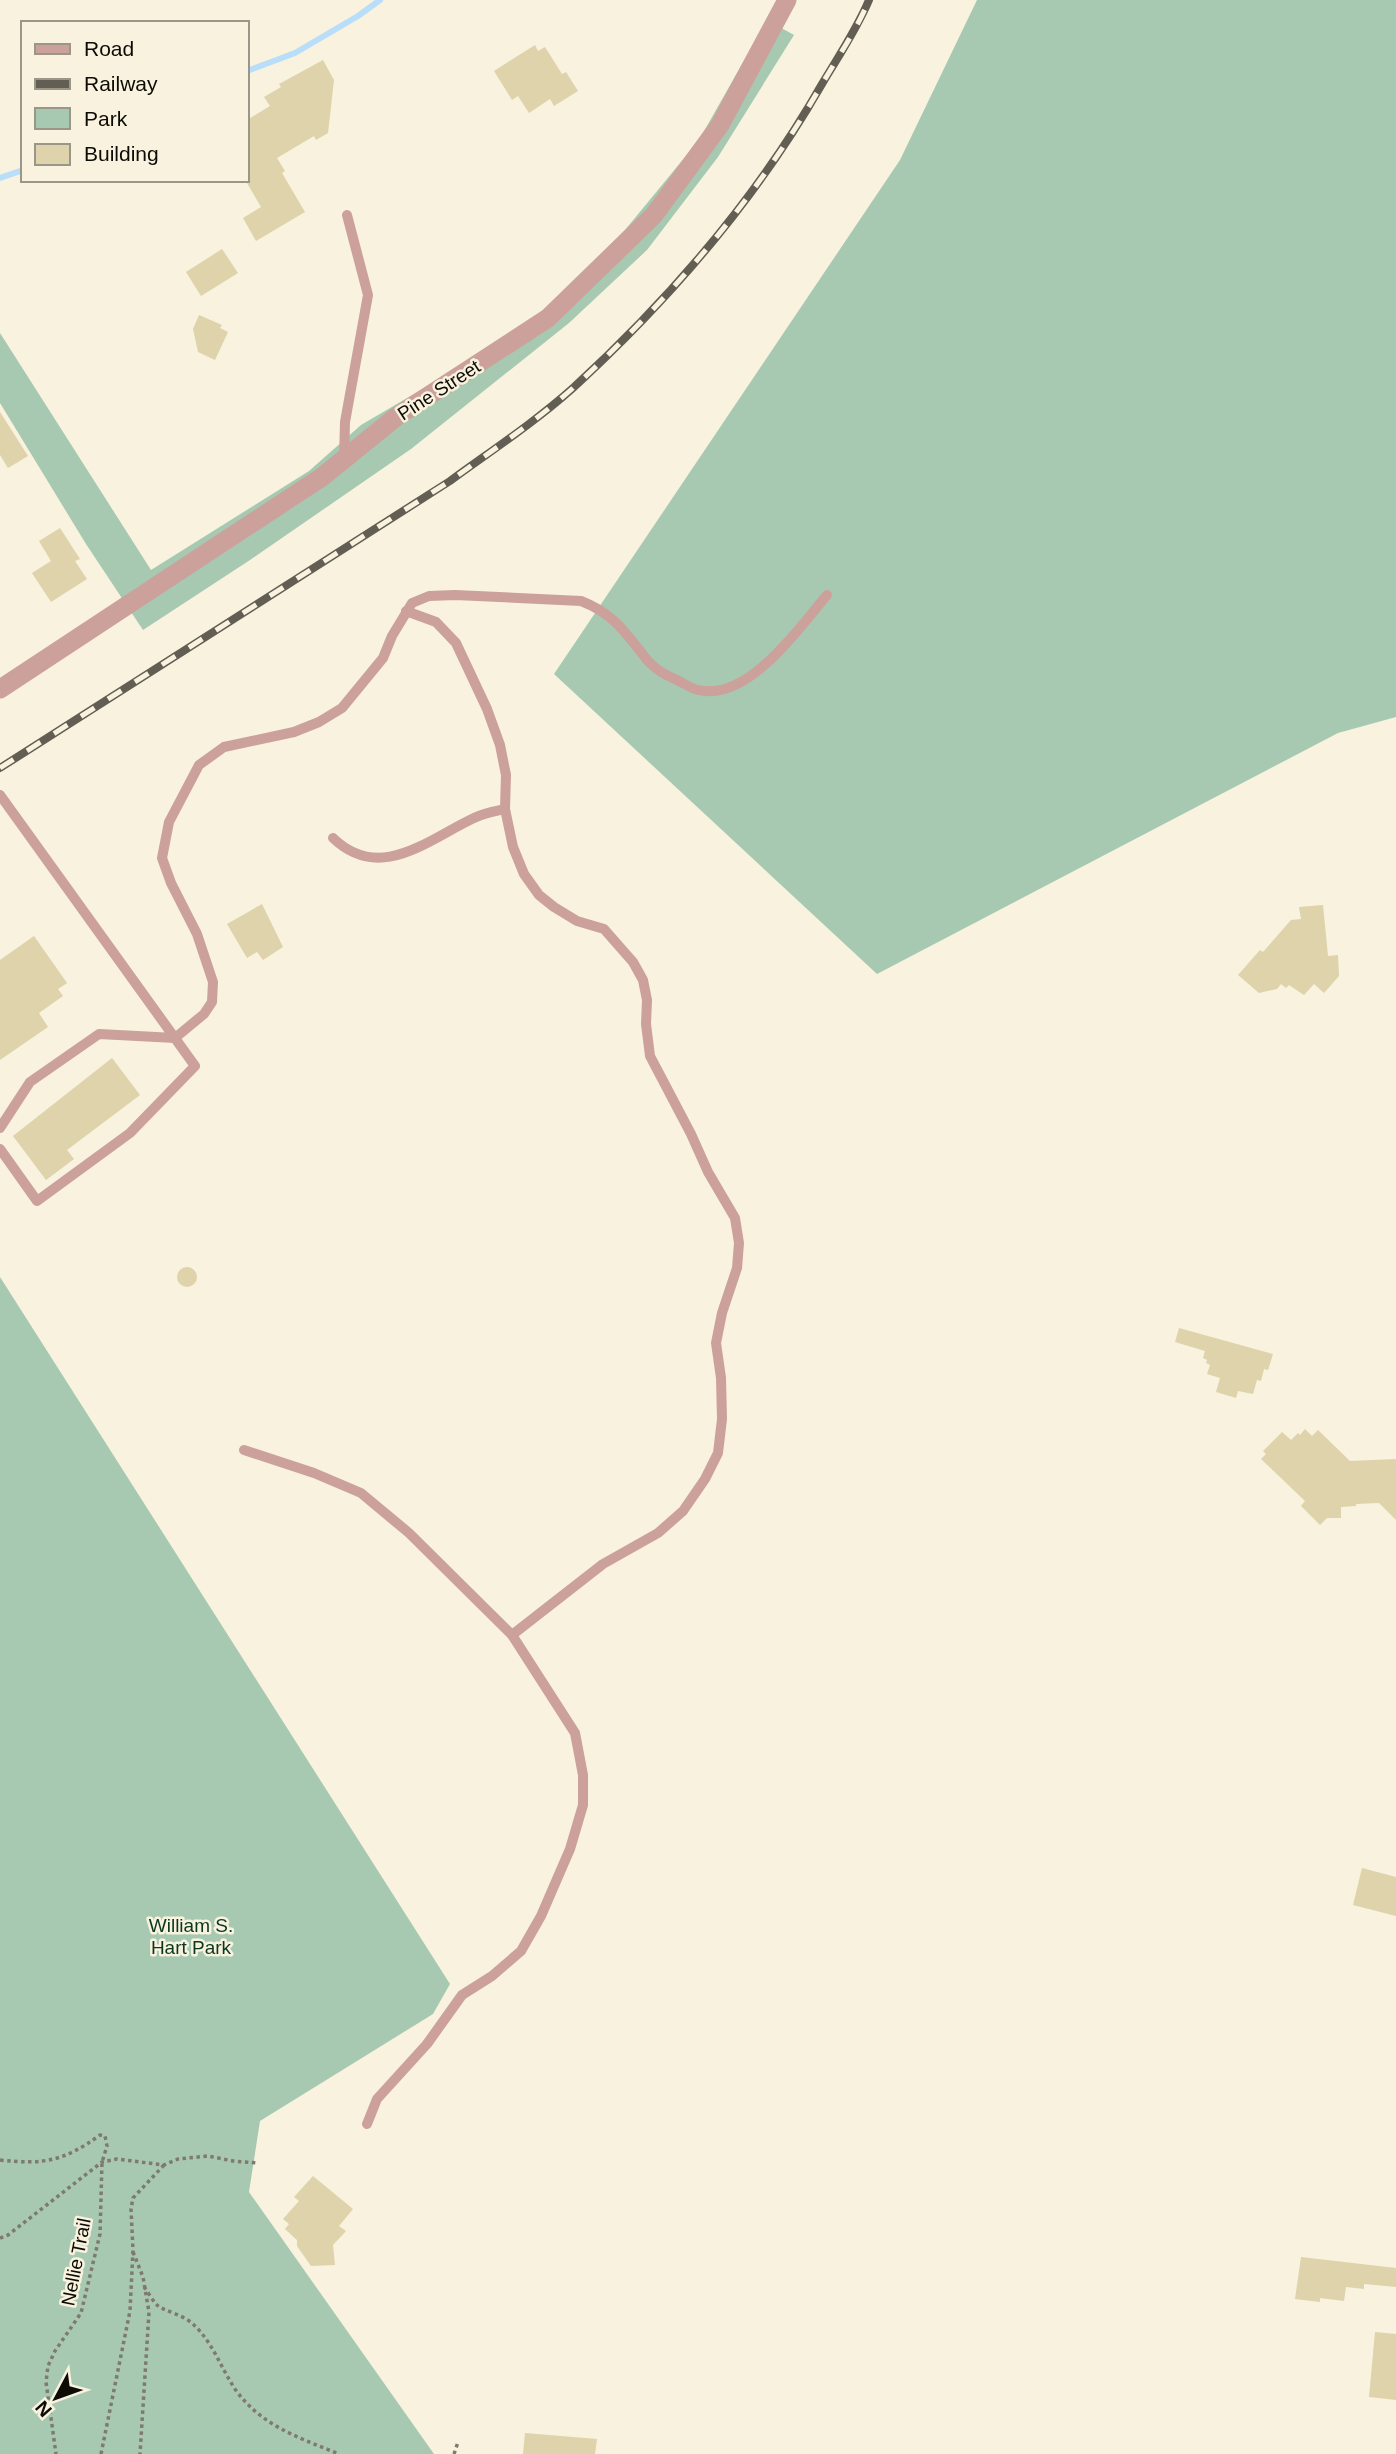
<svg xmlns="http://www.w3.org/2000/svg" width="1396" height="2454" font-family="Helvetica,sans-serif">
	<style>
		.green { fill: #a7c9b2 }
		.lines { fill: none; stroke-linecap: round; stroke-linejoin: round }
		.stream { stroke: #b9def9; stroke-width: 6 }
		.building { fill: #dfd3ab }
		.path { stroke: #7e7a6d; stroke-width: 3.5; stroke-dasharray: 3.5 3.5; stroke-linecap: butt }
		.lane { stroke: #cca19b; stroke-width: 10 }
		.street { stroke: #cca19b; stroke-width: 19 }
		.rail-casing { stroke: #625e54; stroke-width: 8 }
		.rail { stroke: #f8f2de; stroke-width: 5; stroke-dasharray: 16; stroke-linecap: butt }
		.labels { text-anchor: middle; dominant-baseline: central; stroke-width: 5; stroke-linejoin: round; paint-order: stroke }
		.street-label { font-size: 19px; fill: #0d0b06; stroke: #f8f2de }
		.park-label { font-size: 19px; fill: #093920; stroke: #f8f2de }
	</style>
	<rect width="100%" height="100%" fill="#f8f2de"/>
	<g class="green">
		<polygon points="977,0 1396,0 1396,717 1338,733 877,974 554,674 900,160"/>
		<polygon points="767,20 794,35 718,157 647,250 569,323 411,449 250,560 143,630 86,544 0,403 0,333 151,570 309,471 361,425 501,343 551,306 625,230 699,140"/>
		<polygon points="0,1277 450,1984 433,2014 260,2121 249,2192 434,2454 0,2454"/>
	</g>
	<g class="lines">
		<g class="stream">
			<polyline points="247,71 295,53 358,16 380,0"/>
			<polyline points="0,178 23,170"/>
		</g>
	</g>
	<g class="building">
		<polygon points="535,45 538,51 545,47 562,74 566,72 578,91 554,106 550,99 529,113 518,96 512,100 494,71"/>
		<polygon points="323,60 334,80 328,133 316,140 314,136 277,158 285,171 282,173 305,212 256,241 243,218 261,207 247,183 247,120 270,106 264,97 281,87 279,84"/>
		<polygon points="222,249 238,273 201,296 186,272"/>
		<polygon points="199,315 222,325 220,328 228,332 215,360 198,352 193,329"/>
		<polygon points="0,412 28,456 8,468 0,455"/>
		<polygon points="60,528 80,559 75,561 87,579 51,602 32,573 51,561 39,541"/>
		<polygon points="262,904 283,947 263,960 257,952 247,958 227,924"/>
		<polygon points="1323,905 1328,956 1338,955 1339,976 1324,993 1314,984 1304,995 1289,985 1286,988 1281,984 1277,989 1259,993 1238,975 1260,950 1263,952 1291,920 1301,919 1299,907"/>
		<polygon points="34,936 67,983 58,989 63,996 39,1013 48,1027 0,1060 0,960"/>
		<polygon points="112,1058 140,1095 67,1150 74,1159 46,1180 13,1136"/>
		<circle cx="187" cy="1277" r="10"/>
		<polygon points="1179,1328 1273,1354 1268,1370 1264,1369 1261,1381 1257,1380 1253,1394 1238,1391 1236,1398 1216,1392 1220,1378 1207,1374 1210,1365 1206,1363 1207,1360 1203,1358 1205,1351 1175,1342"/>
		<polygon points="1305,1429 1312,1436 1318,1430 1350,1461 1396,1459 1396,1520 1379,1503 1356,1504 1356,1506 1341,1507 1341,1518 1327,1518 1320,1525 1301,1506 1305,1501 1261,1459 1266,1454 1263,1451 1282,1432 1291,1440 1298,1433 1300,1435"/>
		<polygon points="1362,1868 1396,1877 1396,1916 1353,1905"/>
		<polygon points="313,2176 353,2209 339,2226 346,2231 333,2245 335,2265 311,2266 297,2246 297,2240 285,2229 289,2224 283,2219 299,2201 294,2197"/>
		<polygon points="1301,2257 1396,2268 1396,2287 1364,2284 1364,2289 1346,2287 1344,2301 1320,2298 1320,2302 1295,2299"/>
		<polygon points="1375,2332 1396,2334 1396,2400 1369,2397"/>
		<polygon points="525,2433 597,2439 595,2454 523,2454"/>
	</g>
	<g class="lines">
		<g class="path">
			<path d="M 0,2160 C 44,2165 64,2161 100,2135 L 105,2136 L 107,2146 L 102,2162 L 100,2234 L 81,2313 L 55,2351 L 48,2366 L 46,2382 L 56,2454"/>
			<polyline points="0,2238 8,2235 102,2162 117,2159 164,2165 178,2159 208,2156 233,2161 257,2163"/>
			<polyline points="133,2252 143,2277 149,2312 140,2454"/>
			<path d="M 144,2287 C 148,2292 152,2300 157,2305 C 163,2311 183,2314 194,2325 C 213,2343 221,2368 235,2389 C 261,2426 300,2438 339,2454"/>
			<polyline points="101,2454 130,2311 133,2250 131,2209 133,2198 164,2165"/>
			<polyline points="454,2454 458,2442"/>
		</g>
		<g class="lane">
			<polyline points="344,459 345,422 368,295 347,215"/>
			<polyline points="406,611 436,622 456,643 487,709 500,745 506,775 505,809 513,847 524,874 539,895 554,907 577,921 604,929 633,962 643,980 647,1000 646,1024 650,1056 691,1134 708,1172 735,1218 739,1243 737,1268 722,1313 716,1343 721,1378 722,1419 718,1453 705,1479 683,1511 658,1533 603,1564 512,1635"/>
			<polyline points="0,795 195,1066 130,1133 37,1201 0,1149"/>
			<path d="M 333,838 C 380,883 427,840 474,818 C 484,813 495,811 505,809"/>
			<path d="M 0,1128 L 30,1082 L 99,1034 L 175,1038 L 204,1014 L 212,1002 L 213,982 L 197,934 L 171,883 L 162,858 L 169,822 L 199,765 L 224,747 L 294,732 L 319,722 L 342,708 L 383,658 L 392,636 L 412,603 L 429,596 L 455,595 L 581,601 C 615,614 626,634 648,661 C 657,671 666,675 679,681 C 685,684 692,689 698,690 C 748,702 799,628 827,595"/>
			<polyline points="244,1450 314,1473 361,1493 409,1533 512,1635 575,1733 583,1775 583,1805 570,1849 541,1916 521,1951 492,1976 462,1995 427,2044 377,2099 367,2124"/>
		</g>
		<polyline class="street" points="0,689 322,477 396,417 548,318 654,215 720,125 787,0"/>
		<defs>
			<path id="rail" d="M 0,768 L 450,481 C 491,451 535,422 573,388 C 670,299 757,198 822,84 C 838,57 857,29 869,0"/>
		</defs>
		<use href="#rail" class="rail-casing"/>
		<use href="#rail" class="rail"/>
	</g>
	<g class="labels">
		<g class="street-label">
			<text transform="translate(439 390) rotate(-33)">Pine Street</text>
			<text transform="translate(76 2262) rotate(-79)">Nellie Trail</text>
		</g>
		<g class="park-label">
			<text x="191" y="1925">William S.<tspan x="191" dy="22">Hart Park</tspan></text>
		</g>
	</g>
	<rect x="21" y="21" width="228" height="161" fill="#f8f2de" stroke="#9a9688" stroke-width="2"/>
	<rect x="35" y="44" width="35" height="10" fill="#cca19b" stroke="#9a9688" stroke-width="2"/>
	<text x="84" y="56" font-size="21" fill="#0d0b06">Road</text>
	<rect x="35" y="79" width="35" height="10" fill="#625e54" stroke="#9a9688" stroke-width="2"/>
	<text x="84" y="91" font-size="21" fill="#0d0b06">Railway</text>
	<rect x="35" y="108" width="35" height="21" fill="#a7c9b2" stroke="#9a9688" stroke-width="2"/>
	<text x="84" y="126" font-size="21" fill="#0d0b06">Park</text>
	<rect x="35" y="144" width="35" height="21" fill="#dfd3ab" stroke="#9a9688" stroke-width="2"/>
	<text x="84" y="161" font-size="21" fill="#0d0b06">Building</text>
	<g transform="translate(56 2398) rotate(229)" stroke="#f8f2de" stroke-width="5" paint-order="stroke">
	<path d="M0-5L12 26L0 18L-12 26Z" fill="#0d0b06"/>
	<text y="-10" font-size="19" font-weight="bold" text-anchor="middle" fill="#0d0b06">N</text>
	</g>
</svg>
